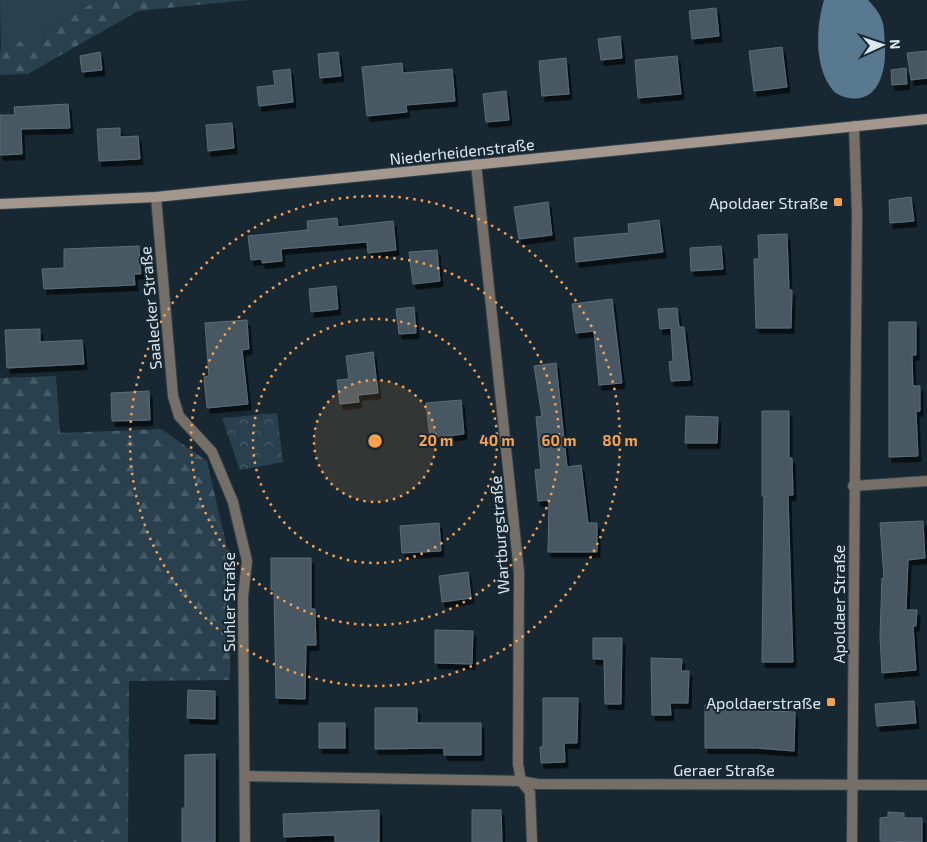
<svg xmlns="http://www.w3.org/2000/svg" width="927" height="842" font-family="'Exo 2',sans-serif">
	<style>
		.grass { fill: #29404f }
		.forest { fill: url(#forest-firs) }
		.park { fill: url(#park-crowns) }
		.water { fill: #58798f }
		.building { fill: #465864; stroke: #5a6d7a; filter: url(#shadow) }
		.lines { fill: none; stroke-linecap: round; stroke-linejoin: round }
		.street-casing { stroke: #32434c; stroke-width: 12 }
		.secondary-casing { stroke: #32434c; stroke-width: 12 }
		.street { stroke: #766f68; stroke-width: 10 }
		.secondary { stroke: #a4988e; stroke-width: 10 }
		.ring { fill: none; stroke: #f8a04b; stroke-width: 2.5; stroke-dasharray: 2.5 5 }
		.poi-dot { fill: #f8a04b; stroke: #172832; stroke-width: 2 }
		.labels { text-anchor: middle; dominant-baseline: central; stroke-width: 4; stroke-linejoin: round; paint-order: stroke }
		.street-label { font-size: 16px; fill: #dbe6ed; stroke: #172832 }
		.poi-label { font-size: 16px; fill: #dbe6ed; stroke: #172832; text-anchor: end }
		.centre { fill: #f8a04b; stroke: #172832; stroke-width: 2.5 }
		.ring-label { font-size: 15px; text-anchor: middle; font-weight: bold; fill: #f8a04b; stroke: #172832; stroke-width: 4; stroke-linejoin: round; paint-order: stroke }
	</style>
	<defs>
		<pattern id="forest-firs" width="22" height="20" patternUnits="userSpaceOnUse" patternTransform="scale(1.25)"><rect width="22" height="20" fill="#29404f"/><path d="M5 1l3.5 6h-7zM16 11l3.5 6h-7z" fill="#475c69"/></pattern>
		<pattern id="park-crowns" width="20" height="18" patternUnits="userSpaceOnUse" patternTransform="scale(1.25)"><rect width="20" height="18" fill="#29404f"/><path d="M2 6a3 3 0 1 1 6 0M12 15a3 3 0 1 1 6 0" fill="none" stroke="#475c69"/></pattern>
		<filter id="shadow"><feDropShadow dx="3" dy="5.5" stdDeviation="0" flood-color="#0009"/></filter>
	</defs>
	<rect width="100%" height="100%" fill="#172832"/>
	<polygon class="grass" points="0,0 97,0 59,24 1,51"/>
	<g class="forest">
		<polygon points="97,0 248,0 138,11 28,74 0,75 0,51 59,24"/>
		<polygon points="56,376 60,433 161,429 207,461 231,565 230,680 129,681 128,842 0,842 0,378"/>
	</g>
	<polygon class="park" points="277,413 283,462 240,470 222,418"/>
	<path class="water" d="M 824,0 L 868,0 C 885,18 884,24 885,48 C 886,72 878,103 849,98 C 843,97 835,94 832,89 C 814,66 816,26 824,0 Z"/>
	<g class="building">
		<polygon points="716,8 719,36 692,39 689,11"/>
		<polygon points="620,36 622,58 601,60 598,39"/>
		<polygon points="782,47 787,87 754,91 749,51"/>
		<polygon points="927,51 927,78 911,80 907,53"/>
		<polygon points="100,52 102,70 82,72 80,56"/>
		<polygon points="338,52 341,76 320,78 318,54"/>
		<polygon points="677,56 681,94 638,98 635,60"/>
		<polygon points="566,58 569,94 542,96 539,61"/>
		<polygon points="402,63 403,73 452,69 455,101 406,105 407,112 367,116 362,67"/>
		<polygon points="906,68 907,84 892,85 891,70"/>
		<polygon points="290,69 293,102 259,106 257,87 275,85 273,71"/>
		<polygon points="506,91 509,120 486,122 483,94"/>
		<polygon points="68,104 70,128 21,129 22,154 0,155 0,115 15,115 14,107"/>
		<polygon points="232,123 234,148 208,151 206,125"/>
		<polygon points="120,128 120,137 138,136 140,159 99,161 97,129"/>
		<polygon points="911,197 914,221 890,223 889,200"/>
		<polygon points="548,202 552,235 519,239 514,207"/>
		<polygon points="337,218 338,227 393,221 396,250 368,253 367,242 281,249 282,261 262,263 262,259 251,260 248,236 308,230 307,221"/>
		<polygon points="659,220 663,252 576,262 574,238 629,233 628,224"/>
		<polygon points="787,234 789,290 792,290 791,328 756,328 754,259 759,259 758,235"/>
		<polygon points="139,246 141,274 134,274 135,285 44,289 42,269 64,268 64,249"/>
		<polygon points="721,246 723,269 691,271 690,248"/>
		<polygon points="437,250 440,281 413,284 409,252"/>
		<polygon points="336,286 338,309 311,312 309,289"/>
		<polygon points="612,299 622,383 599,385 594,331 576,333 572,304"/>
		<polygon points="414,307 416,333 399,334 396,309"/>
		<polygon points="677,308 679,327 684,327 690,380 671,381 669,362 673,361 671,328 660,329 658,309"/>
		<polygon points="247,320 249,349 242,350 248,404 207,408 204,377 209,376 205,323"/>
		<polygon points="889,322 916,322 916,355 912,355 913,386 920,386 920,411 916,411 918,456 889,457"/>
		<polygon points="40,329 40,342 82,340 84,364 7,368 5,330"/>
		<polygon points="373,352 378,393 358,395 359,402 340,404 337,380 349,379 346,356"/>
		<polygon points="556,363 567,467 581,465 588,523 597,523 597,552 548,552 549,500 538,501 535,470 541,469 536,417 542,416 534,366"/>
		<polygon points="149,391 150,420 112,421 111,393"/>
		<polygon points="461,400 464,434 430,438 426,403"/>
		<polygon points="762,411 789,411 789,458 792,458 793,495 788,495 793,662 762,662 764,496 762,496"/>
		<polygon points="686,416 718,417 717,443 685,443"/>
		<polygon points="923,521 925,558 908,560 906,610 917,610 916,626 913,626 916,670 882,673 880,636 882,578 884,578 880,523"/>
		<polygon points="439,523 441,551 402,553 400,526"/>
		<polygon points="271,558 311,558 311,609 315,609 316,645 306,645 305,699 276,698 274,590 271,590"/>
		<polygon points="468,572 471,598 442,602 439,576"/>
		<polygon points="435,630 473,631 472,664 435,663"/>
		<polygon points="593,638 622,638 621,704 605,704 604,659 593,659"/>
		<polygon points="651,658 682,659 681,671 689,671 688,703 670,703 671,715 652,715"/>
		<polygon points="188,690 215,691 215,719 187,718"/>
		<polygon points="543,698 578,698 577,743 564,743 565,762 541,763 540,747 543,747"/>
		<polygon points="914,701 916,723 877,726 875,704"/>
		<polygon points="705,705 743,705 744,710 795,712 794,751 756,748 705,748"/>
		<polygon points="375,708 417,708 417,723 481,723 481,755 444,755 444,748 375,749"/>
		<rect x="319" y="723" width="26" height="25"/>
		<polygon points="215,754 215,842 182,842 182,808 185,808 185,755"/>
		<polygon points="379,810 379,842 335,842 335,835 284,837 283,814"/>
		<polygon points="472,810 501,810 502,842 472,842"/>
		<polygon points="888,812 904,813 904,818 922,818 922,842 880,841 880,818 888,817"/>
	</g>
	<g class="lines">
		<defs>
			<g id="street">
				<polyline points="476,164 519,572 518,764 521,781 530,792 532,842"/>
				<polyline points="156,197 173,396 179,416 212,452 233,502 247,561 243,597 245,842"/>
				<polyline points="853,486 927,481"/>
				<polyline points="245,776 521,781 537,784 927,785"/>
				<polyline points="852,842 857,214 854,126"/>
			</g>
			<polyline id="secondary" points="0,204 156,197 927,119"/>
		</defs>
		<use href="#street" class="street-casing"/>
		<use href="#secondary" class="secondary-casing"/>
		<use href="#street" class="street"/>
		<use href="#secondary" class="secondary"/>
	</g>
	<circle cx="375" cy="441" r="61" fill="#f8a04b" fill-opacity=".12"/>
	<g class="ring">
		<circle cx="375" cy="441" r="61"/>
		<circle cx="375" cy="441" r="122"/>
		<circle cx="375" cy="441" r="184"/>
		<circle cx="375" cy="441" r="245"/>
	</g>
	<g class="poi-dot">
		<rect x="833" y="197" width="10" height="10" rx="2.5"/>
		<rect x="826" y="697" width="10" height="10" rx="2.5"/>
	</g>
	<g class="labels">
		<g class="street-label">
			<text transform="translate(462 151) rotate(-6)">Niederheidenstraße</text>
			<text transform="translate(150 308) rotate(-95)">Saalecker Straße</text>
			<text transform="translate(499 535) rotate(-94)">Wartburgstraße</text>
			<text transform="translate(228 602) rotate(-90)">Suhler Straße</text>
			<text transform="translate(838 604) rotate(-90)">Apoldaer Straße</text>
			<text x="724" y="769">Geraer Straße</text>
		</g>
		<g class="poi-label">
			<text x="828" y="202">Apoldaer Straße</text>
			<text x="821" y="702">Apoldaerstraße</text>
		</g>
	</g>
	<circle cx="375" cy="441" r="8" class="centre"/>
	<g class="ring-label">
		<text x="436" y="446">20 m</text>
		<text x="497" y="446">40 m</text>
		<text x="559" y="446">60 m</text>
		<text x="620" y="446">80 m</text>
	</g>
	<g transform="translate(882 45) rotate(87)" stroke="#172832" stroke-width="4" paint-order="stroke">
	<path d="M0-4L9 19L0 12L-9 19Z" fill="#dbe6ed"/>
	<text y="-8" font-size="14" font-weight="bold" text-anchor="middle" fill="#dbe6ed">N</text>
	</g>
</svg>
